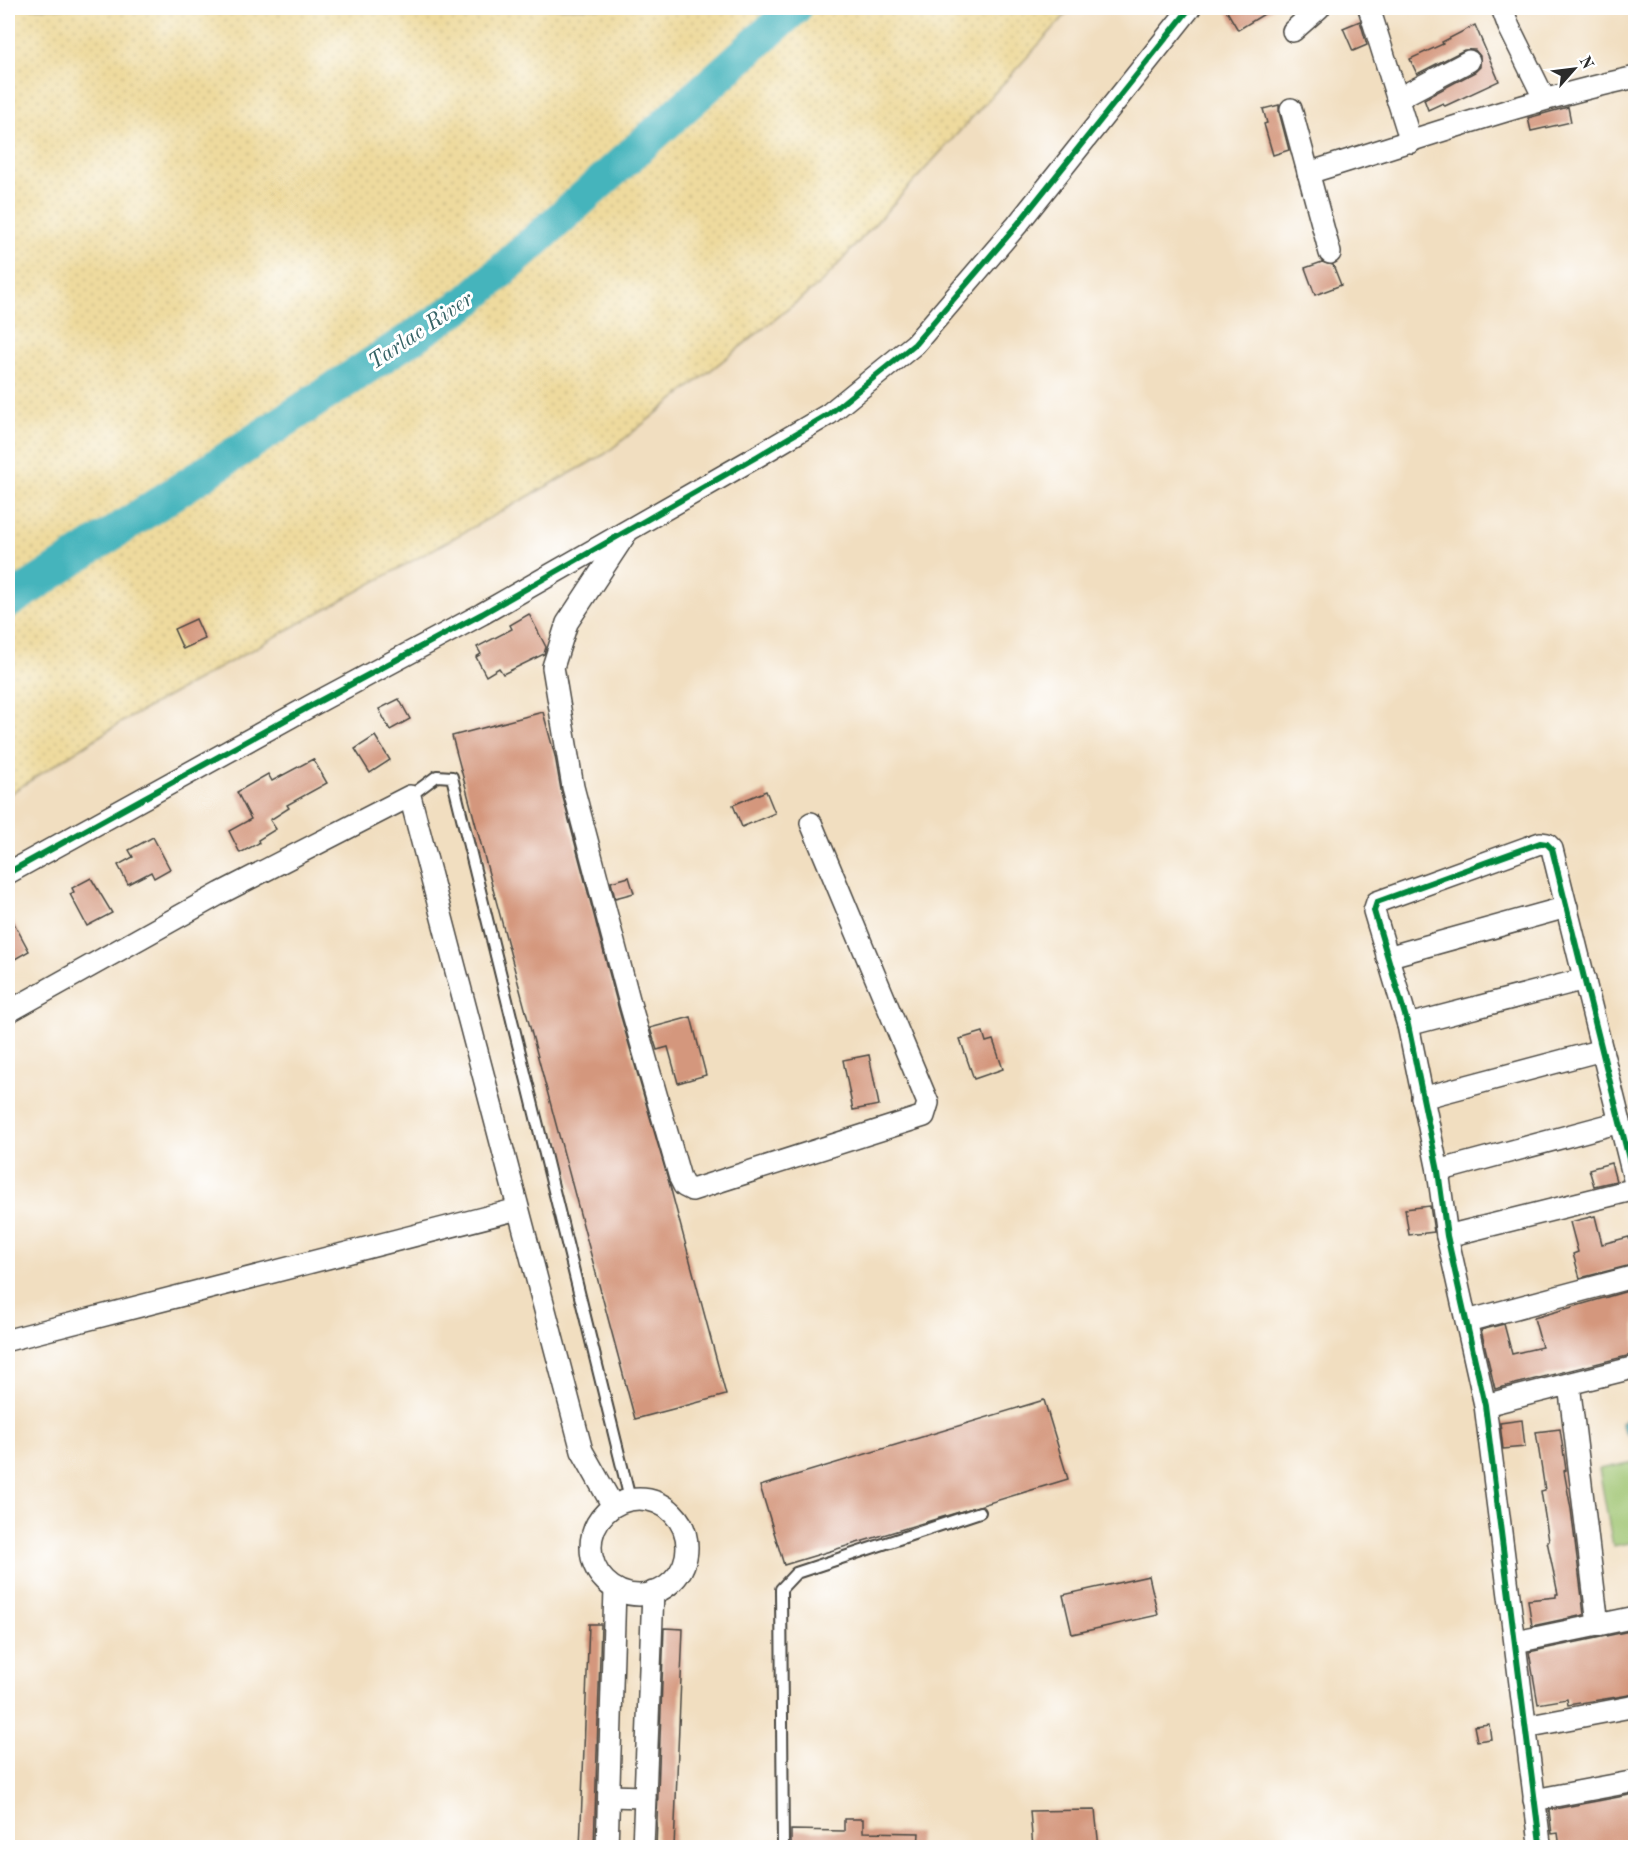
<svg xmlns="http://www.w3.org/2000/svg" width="1643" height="1855" font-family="'Old Standard TT',serif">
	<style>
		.sand { fill: url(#sand-dots); stroke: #8c8264; stroke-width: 1.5 }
		.park { fill: #9dc36e; stroke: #64774c; stroke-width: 1.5 }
		.water { fill: url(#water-ripples); stroke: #387074; stroke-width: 1.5 }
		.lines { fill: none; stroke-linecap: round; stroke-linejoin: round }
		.river { stroke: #45b4bc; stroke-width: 34 }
		.building { fill: #d4977d }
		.service-casing { stroke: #494641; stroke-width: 14 }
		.minor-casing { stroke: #494641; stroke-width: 24 }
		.service { stroke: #fff; stroke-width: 10 }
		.minor { stroke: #fff; stroke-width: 21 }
		.cycleway-casing { stroke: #fff; stroke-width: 10 }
		.cycleway { stroke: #00873e; stroke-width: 6 }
		.labels { text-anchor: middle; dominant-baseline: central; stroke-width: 6; stroke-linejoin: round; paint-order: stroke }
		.water-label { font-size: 22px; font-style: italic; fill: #356265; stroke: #fff }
	</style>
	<defs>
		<pattern id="sand-dots" width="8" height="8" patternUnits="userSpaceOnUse" patternTransform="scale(1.5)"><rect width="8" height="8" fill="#eeda9e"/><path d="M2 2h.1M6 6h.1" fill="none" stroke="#cb8" stroke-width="1.8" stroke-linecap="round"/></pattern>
		<pattern id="water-ripples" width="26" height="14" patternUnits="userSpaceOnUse" patternTransform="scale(1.5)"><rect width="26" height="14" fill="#45b4bc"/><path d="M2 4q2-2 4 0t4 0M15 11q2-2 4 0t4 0" fill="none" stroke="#3a9399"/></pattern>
	</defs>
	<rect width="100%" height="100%" fill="#fff"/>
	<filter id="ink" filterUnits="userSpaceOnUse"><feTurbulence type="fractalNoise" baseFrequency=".0167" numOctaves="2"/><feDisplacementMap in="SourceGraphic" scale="12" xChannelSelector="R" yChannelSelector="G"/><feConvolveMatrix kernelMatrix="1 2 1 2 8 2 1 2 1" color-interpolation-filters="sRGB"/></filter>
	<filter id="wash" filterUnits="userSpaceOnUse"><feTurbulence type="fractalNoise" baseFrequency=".008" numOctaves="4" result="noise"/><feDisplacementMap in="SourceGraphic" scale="24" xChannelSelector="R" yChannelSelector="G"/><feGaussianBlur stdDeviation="1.35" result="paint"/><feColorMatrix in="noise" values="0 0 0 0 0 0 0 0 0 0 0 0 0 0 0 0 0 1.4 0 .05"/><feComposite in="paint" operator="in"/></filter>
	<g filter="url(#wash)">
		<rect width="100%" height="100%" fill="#f1dec0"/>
		<polygon class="sand" points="8,8 1072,8 822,282 605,454 120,723 8,795"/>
		<polygon class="park" points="1635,1462 1635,1542 1613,1546 1599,1469"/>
		<polygon class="water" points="1625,1420 1635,1421 1635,1443 1625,1432 1621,1423"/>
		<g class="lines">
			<polyline class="river" points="8,602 468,301 795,8"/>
		</g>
		<g id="blocks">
			<g class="building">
				<polygon points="1225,8 1274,8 1238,30"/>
				<polygon points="1360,21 1367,45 1353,51 1343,28"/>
				<polygon points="1475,25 1499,81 1445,106 1443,103 1428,110 1424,99 1475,72 1480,67 1480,56 1475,50 1464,50 1417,74 1410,59 1443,44 1442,42"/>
				<polygon points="1279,105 1279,112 1289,150 1273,155 1264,124 1267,123 1263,109"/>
				<polygon points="1568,107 1571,122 1531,131 1528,118"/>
				<polygon points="1322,262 1333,265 1341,285 1315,295 1305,268"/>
				<polygon points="529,614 546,647 544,654 503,674 499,668 486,676 476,657 481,654 477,647 512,629 510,625"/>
				<polygon points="196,619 205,639 183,649 174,629"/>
				<polygon points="399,699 410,719 390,730 379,709"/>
				<polygon points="543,712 555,756 561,790 619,1010 670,1186 726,1395 635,1419 452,736"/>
				<polygon points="375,736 390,760 370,773 355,749"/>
				<polygon points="313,759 327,783 287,805 289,808 270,820 276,829 258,840 259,843 240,853 229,831 251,819 237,792 268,774 272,781"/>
				<polygon points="766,791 775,813 742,827 733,805"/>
				<polygon points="153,837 170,869 154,878 151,872 128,884 118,865 133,857 129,850"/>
				<polygon points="629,877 634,893 615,898 611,882"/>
				<polygon points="91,878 112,913 87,926 70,894 74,892 72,888"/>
				<polygon points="8,912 29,951 8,963"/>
				<polygon points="691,1017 706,1075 678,1083 668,1047 657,1050 650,1028"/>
				<polygon points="983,1032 986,1042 993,1040 1003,1069 974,1079 960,1039"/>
				<polygon points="869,1055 879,1105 853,1110 843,1060"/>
				<polygon points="1611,1163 1616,1181 1594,1186 1589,1169"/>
				<polygon points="1430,1206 1434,1232 1409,1235 1405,1209"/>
				<polygon points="1595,1216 1602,1244 1629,1237 1635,1264 1580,1278 1573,1254 1578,1252 1570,1222"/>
				<polygon points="1635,1289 1635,1354 1495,1389 1481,1330 1504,1324 1512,1354 1542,1347 1534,1318"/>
				<polygon points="1044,1400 1068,1479 784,1565 760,1486"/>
				<polygon points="1522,1420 1525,1447 1503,1449 1500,1423"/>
				<polygon points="1560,1429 1566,1470 1564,1471 1571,1509 1584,1615 1532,1626 1528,1600 1556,1597 1556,1594 1558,1594 1547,1541 1549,1541 1541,1491 1545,1490 1536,1432"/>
				<polygon points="1149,1576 1158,1615 1072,1634 1063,1595"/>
				<polygon points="589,1624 601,1624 594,1848 580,1848"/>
				<polygon points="664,1628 683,1629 674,1848 656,1848"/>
				<polygon points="1635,1630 1635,1694 1568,1705 1567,1699 1538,1704 1529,1652"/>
				<polygon points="1489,1724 1491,1739 1477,1741 1474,1726"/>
				<polygon points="1635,1794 1635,1842 1625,1843 1626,1846 1612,1848 1560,1848 1558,1833 1552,1834 1549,1810"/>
				<polygon points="1095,1810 1099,1848 1033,1848 1030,1811"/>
				<polygon points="844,1819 863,1819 863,1832 919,1833 918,1848 791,1848 791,1830 844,1831"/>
			</g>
		</g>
	</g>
	<g filter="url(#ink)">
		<use href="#blocks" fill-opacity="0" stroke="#494641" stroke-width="1.5"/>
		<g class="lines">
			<defs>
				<g id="service">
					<polyline points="410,796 437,776 452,777 630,1499"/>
					<polyline points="783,1848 781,1589 796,1573 980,1512"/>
				</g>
				<g id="minor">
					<polyline points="1369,8 1411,142"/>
					<polyline points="1502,8 1509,27 1544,98"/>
					<polyline points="1293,31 1319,8"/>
					<polyline points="1397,99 1469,61"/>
					<polyline points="1291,109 1330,253"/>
					<path d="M 1308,173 C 1417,140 1524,101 1636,77"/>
					<polyline points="627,532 567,623 553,667 573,787 631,1007 680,1178 684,1186 692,1190 924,1116 928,1103 811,823"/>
					<polyline points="8,873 314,704 482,614 758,456 829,414 915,344 1017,225 1190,8"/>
					<polyline points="1387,957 1567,907"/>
					<polyline points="8,1012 221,893 410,796 582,1451 613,1506"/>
					<polyline points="1408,1025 1585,979"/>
					<polyline points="1422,1098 1602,1050"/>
					<polyline points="1438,1171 1620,1122"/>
					<polyline points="1447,1236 1636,1189"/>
					<polyline points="1467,1321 1636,1276"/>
					<polyline points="8,1340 518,1209"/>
					<polyline points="1569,1384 1598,1625"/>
					<polyline points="1485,1405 1636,1367"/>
					<circle cx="639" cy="1547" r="48"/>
					<polyline points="1516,1642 1636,1617"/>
					<polyline points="1525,1727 1636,1706"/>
					<polyline points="609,1796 645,1797"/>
					<polyline points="1534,1800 1636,1781"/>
					<polyline points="607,1848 615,1589"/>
					<polyline points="643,1848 653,1592"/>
					<polyline points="1543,1848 1540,1843 1485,1405 1447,1236 1438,1171 1408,1025 1374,911 1377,902 1540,843 1547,844 1552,849 1636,1187"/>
				</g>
			</defs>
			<use href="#service" class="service-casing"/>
			<use href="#minor" class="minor-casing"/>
			<use href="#service" class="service"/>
			<use href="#minor" class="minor"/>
			<defs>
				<g id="cycleway">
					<polyline points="8,873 314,704 482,614 758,456 829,414 915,344 1017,225 1190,8"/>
					<polyline points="1543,1848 1540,1843 1485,1405 1447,1236 1438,1171 1408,1025 1374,911 1377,902 1540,843 1547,844 1552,849 1636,1187"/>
				</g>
			</defs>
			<use href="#cycleway" class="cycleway-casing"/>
			<use href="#cycleway" class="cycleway"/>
		</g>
	</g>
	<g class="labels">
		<g class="water-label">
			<text transform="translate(421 331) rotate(-34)">Tarlac River</text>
		</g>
	</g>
	<rect width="1643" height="1855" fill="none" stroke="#fff" stroke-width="30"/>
	<g transform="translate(1574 69) rotate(62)" stroke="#ffffff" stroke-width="4.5" paint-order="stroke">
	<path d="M0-4.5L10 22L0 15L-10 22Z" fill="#2b2b2b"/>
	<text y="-9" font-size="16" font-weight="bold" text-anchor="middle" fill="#2b2b2b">N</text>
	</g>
</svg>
